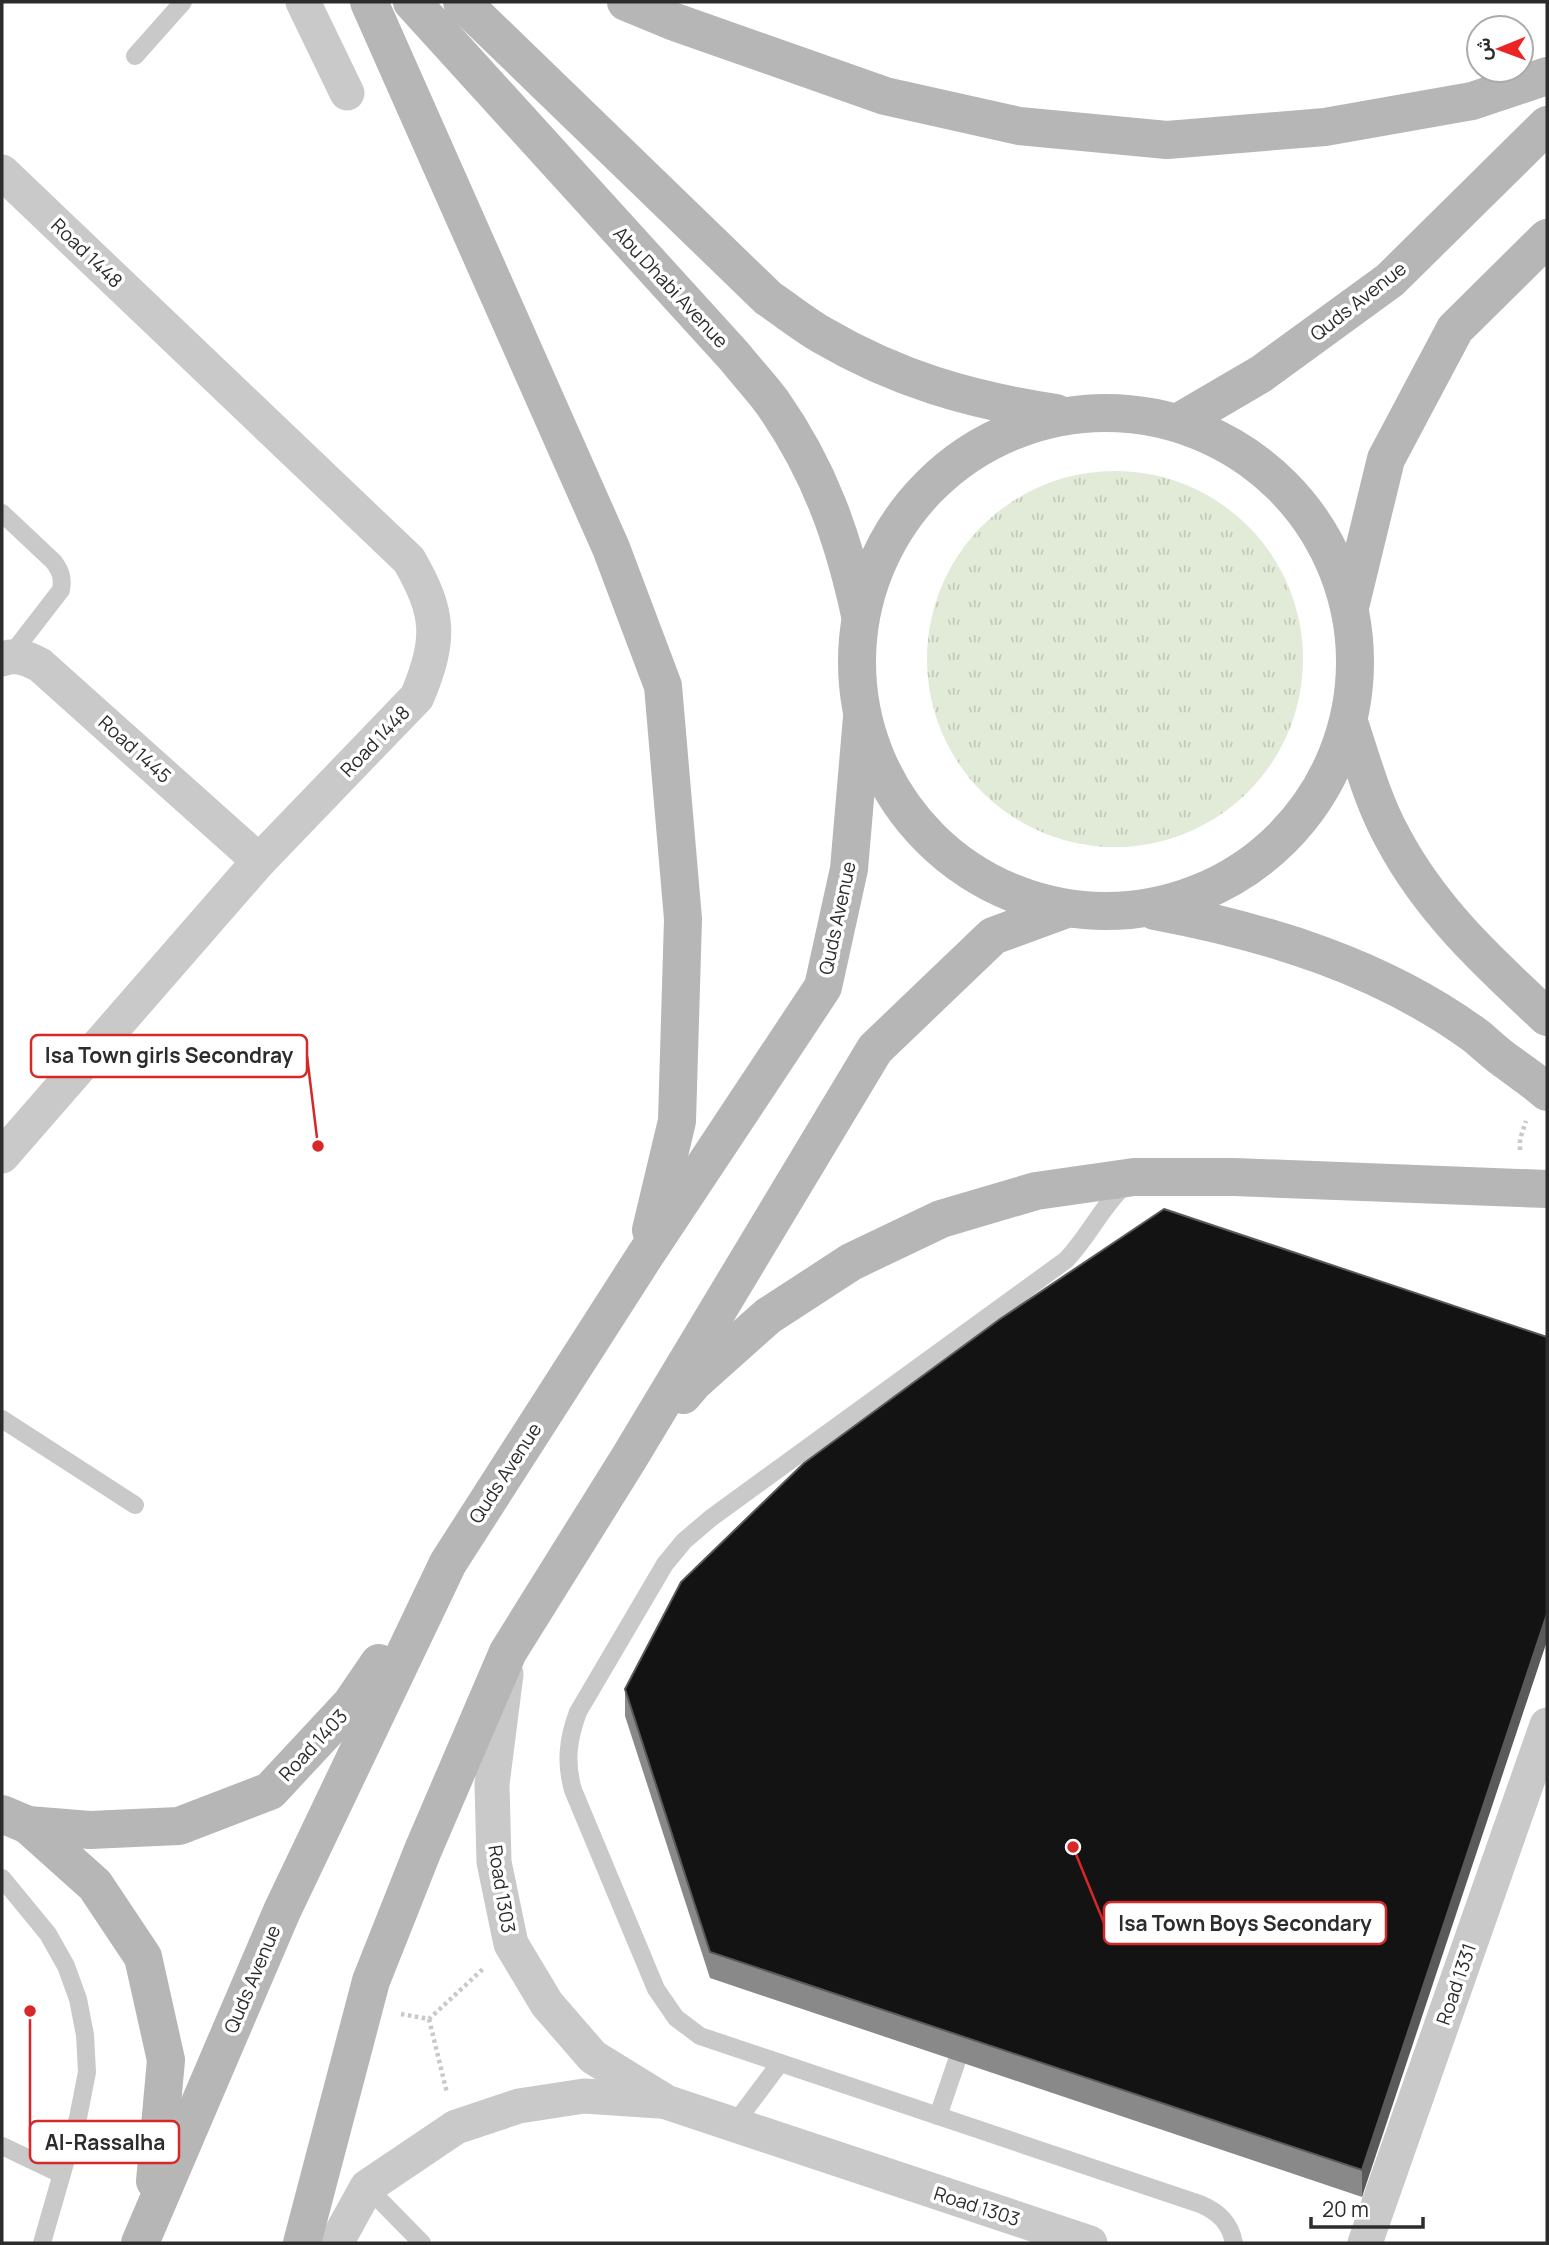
<svg xmlns="http://www.w3.org/2000/svg" width="1549" height="2245" font-family="Manrope,Vazirmatn,sans-serif">
	<style>
		.grass { fill: url(#grass-tufts) }
		.lines { fill: none; stroke-linecap: round; stroke-linejoin: round }
		.path { stroke: #c9c9c9; stroke-width: 4.5; stroke-dasharray: 3.5 3.5; stroke-linecap: butt }
		.lane { stroke: #c9c9c9; stroke-width: 18 }
		.street { stroke: #c9c9c9; stroke-width: 35 }
		.secondary { stroke: #b6b6b6; stroke-width: 38 }
		.wall { fill: #898989 }
		.shaded-wall { fill: #5a5a5a }
		.building { fill: #131313; stroke: #5a5a5a; stroke-width: 2 }
		.labels { text-anchor: middle; dominant-baseline: central; stroke-width: 7; stroke-linejoin: round; paint-order: stroke }
		.street-label { font-size: 19px; fill: #2c2c2c; stroke: #fff }
		.leader { fill: none; stroke: #d62828; stroke-width: 2.5 }
		.callout-dot { fill: #d62828; stroke: #fff; stroke-width: 2.5 }
		.callout { fill: #fff; stroke: #d62828; stroke-width: 2.5 }
		.callout-label { font-size: 21px; text-anchor: middle; font-weight: bold; fill: #2c2c2c }
	</style>
	<defs>
		<pattern id="grass-tufts" width="24" height="20" patternUnits="userSpaceOnUse" patternTransform="scale(1.75)"><rect width="24" height="20" fill="#e1ebd8"/><path d="M3 7l-1-3M5 7V3M7 7l1-3M15 17l-1-3M17 17v-4M19 17l1-3" fill="none" stroke="#c1caba"/></pattern>
	</defs>
	<rect width="100%" height="100%" fill="#fff"/>
	<circle class="grass" cx="1115" cy="659" r="188"/>
	<g class="lines">
		<g class="path">
			<polyline points="1520,1150 1520,1139 1526,1121"/>
			<polyline points="401,2014 429,2019 484,1968"/>
			<polyline points="429,2019 447,2093"/>
		</g>
		<g class="lane">
			<polyline points="135,56 183,2"/>
			<path d="M 2,513 L 54,562 C 61,572 63,578 61,590 L 10,656"/>
			<path d="M 1127,1183 C 1102,1206 1089,1236 1066,1260 L 711,1518 L 684,1541 L 665,1564 L 578,1712 C 568,1739 565,1762 573,1790 L 656,1989 L 676,2018 L 700,2036 L 1200,2204 C 1219,2212 1230,2223 1234,2243"/>
			<polyline points="2,1419 135,1505"/>
			<polyline points="2,1878 48,1934 66,1966 78,1999 85,2035 87,2072 78,2118 42,2243"/>
			<polyline points="938,2116 964,2040"/>
			<polyline points="733,2126 780,2063"/>
			<polyline points="2,2146 61,2174"/>
			<polyline points="367,2187 422,2243"/>
		</g>
		<g class="street">
			<polyline points="303,2 347,93"/>
			<path d="M 2,172 L 409,560 C 440,614 441,639 417,697 L 259,861 L 2,1156"/>
			<path d="M 2,659 C 16,654 27,658 40,665 L 259,861"/>
			<polyline points="506,1674 492,1784 494,1862 511,1944 547,2004 593,2057 666,2102 1090,2243"/>
			<polyline points="336,2243 367,2187 456,2127 519,2106 584,2096 659,2101"/>
			<polyline points="1365,2243 1547,1725"/>
		</g>
		<g class="secondary">
			<polyline points="369,2 611,548 663,686 683,919 677,1121 651,1230"/>
			<path d="M 412,2 L 734,356 C 746,371 760,386 772,402 C 819,469 843,536 860,615"/>
			<path d="M 462,2 L 768,298 C 786,310 803,324 822,335 C 897,379 970,400 1056,413"/>
			<polyline points="626,2 672,21 885,96 1019,126 1167,140 1325,127 1472,101 1547,76"/>
			<circle cx="1106" cy="662" r="249"/>
			<polyline points="1179,422 1261,374 1390,280 1547,125"/>
			<polyline points="1350,607 1386,459 1455,329 1547,238"/>
			<path d="M 1349,722 C 1362,761 1373,802 1393,838 C 1431,910 1489,963 1547,1017"/>
			<path d="M 1155,911 C 1268,932 1382,967 1476,1036 C 1487,1045 1497,1055 1509,1063 C 1522,1073 1535,1081 1547,1092"/>
			<polyline points="683,1395 694,1382 768,1316 851,1262 941,1219 1036,1191 1134,1177 1234,1177 1547,1189"/>
			<polyline points="2,1814 28,1825 90,1830 179,1826 270,1791 351,1704 379,1663"/>
			<polyline points="28,1825 95,1885 143,1957 166,2060 155,2181"/>
			<polyline points="140,2243 282,1911 448,1563 646,1254 823,987 849,869 862,717"/>
			<polyline points="302,2243 371,1981 423,1850 508,1652 629,1458 875,1049 993,936 1064,910"/>
		</g>
	</g>
	<polygon class="wall" points="1547,1337 1362,2197 710,1978 625,1716 625,1689"/>
	<polygon class="shaded-wall" points="1547,1614 1547,1641 1362,2197 1362,2170"/>
	<polygon class="building" points="1164,1209 1547,1337 1547,1614 1362,2170 710,1952 625,1689 681,1582 804,1463 1000,1319"/>
	<g class="labels">
		<g class="street-label">
			<text transform="translate(87 253) rotate(44)">Road 1448</text>
			<text transform="translate(671 287) rotate(47)">Abu Dhabi Avenue</text>
			<text transform="translate(1358 301) rotate(-38)">Quds Avenue</text>
			<text transform="translate(375 741) rotate(-46)">Road 1448</text>
			<text transform="translate(135 749) rotate(42)">Road 1445</text>
			<text transform="translate(837 918) rotate(-78)">Quds Avenue</text>
			<text transform="translate(505 1473) rotate(-57)">Quds Avenue</text>
			<text transform="translate(313 1745) rotate(-47)">Road 1403</text>
			<text transform="translate(502 1889) rotate(81)">Road 1303</text>
			<text transform="translate(252 1979) rotate(-67)">Quds Avenue</text>
			<text transform="translate(1456 1984) rotate(-71)">Road 1331</text>
			<text transform="translate(977 2206) rotate(18)">Road 1303</text>
		</g>
	</g>
	<path class="leader" d="M318 1146L307 1056M1073 1847L1104 1923M30 2011L30 2142"/>
	<g class="callout-dot">
		<circle cx="318" cy="1146" r="7"/>
		<circle cx="1073" cy="1847" r="7"/>
		<circle cx="30" cy="2011" r="7"/>
	</g>
	<g class="callout">
		<rect x="31" y="1035" width="276" height="42" rx="7"/>
		<rect x="1104" y="1902" width="282" height="42" rx="7"/>
		<rect x="30" y="2121" width="149" height="42" rx="7"/>
	</g>
	<g class="callout-label">
		<text x="169" y="1063">Isa Town girls Secondray</text>
		<text x="1245" y="1931">Isa Town Boys Secondary</text>
		<text x="105" y="2150">Al-Rassalha</text>
	</g>
	<rect width="1549" height="2245" fill="none" stroke="#2c2c2c" stroke-width="7"/>
	<g transform="translate(1500 49) rotate(269)"><circle r="33" fill="#ffffff" stroke="#ababab" stroke-width="2"/>
	<path d="M0-5L12 26L0 18L-12 26Z" fill="#ed2424"/>
	<text y="-10" font-size="19" font-weight="bold" text-anchor="middle" fill="#2c2c2c">ش</text>
	</g>
	<path d="M1311 2217v10h112v-10" fill="none" stroke="#2c2c2c" stroke-width="3.5"/>
	<text x="1322" y="2217" font-size="21" fill="#2c2c2c" stroke="#ffffff" stroke-width="5" paint-order="stroke">20 m</text>
</svg>
